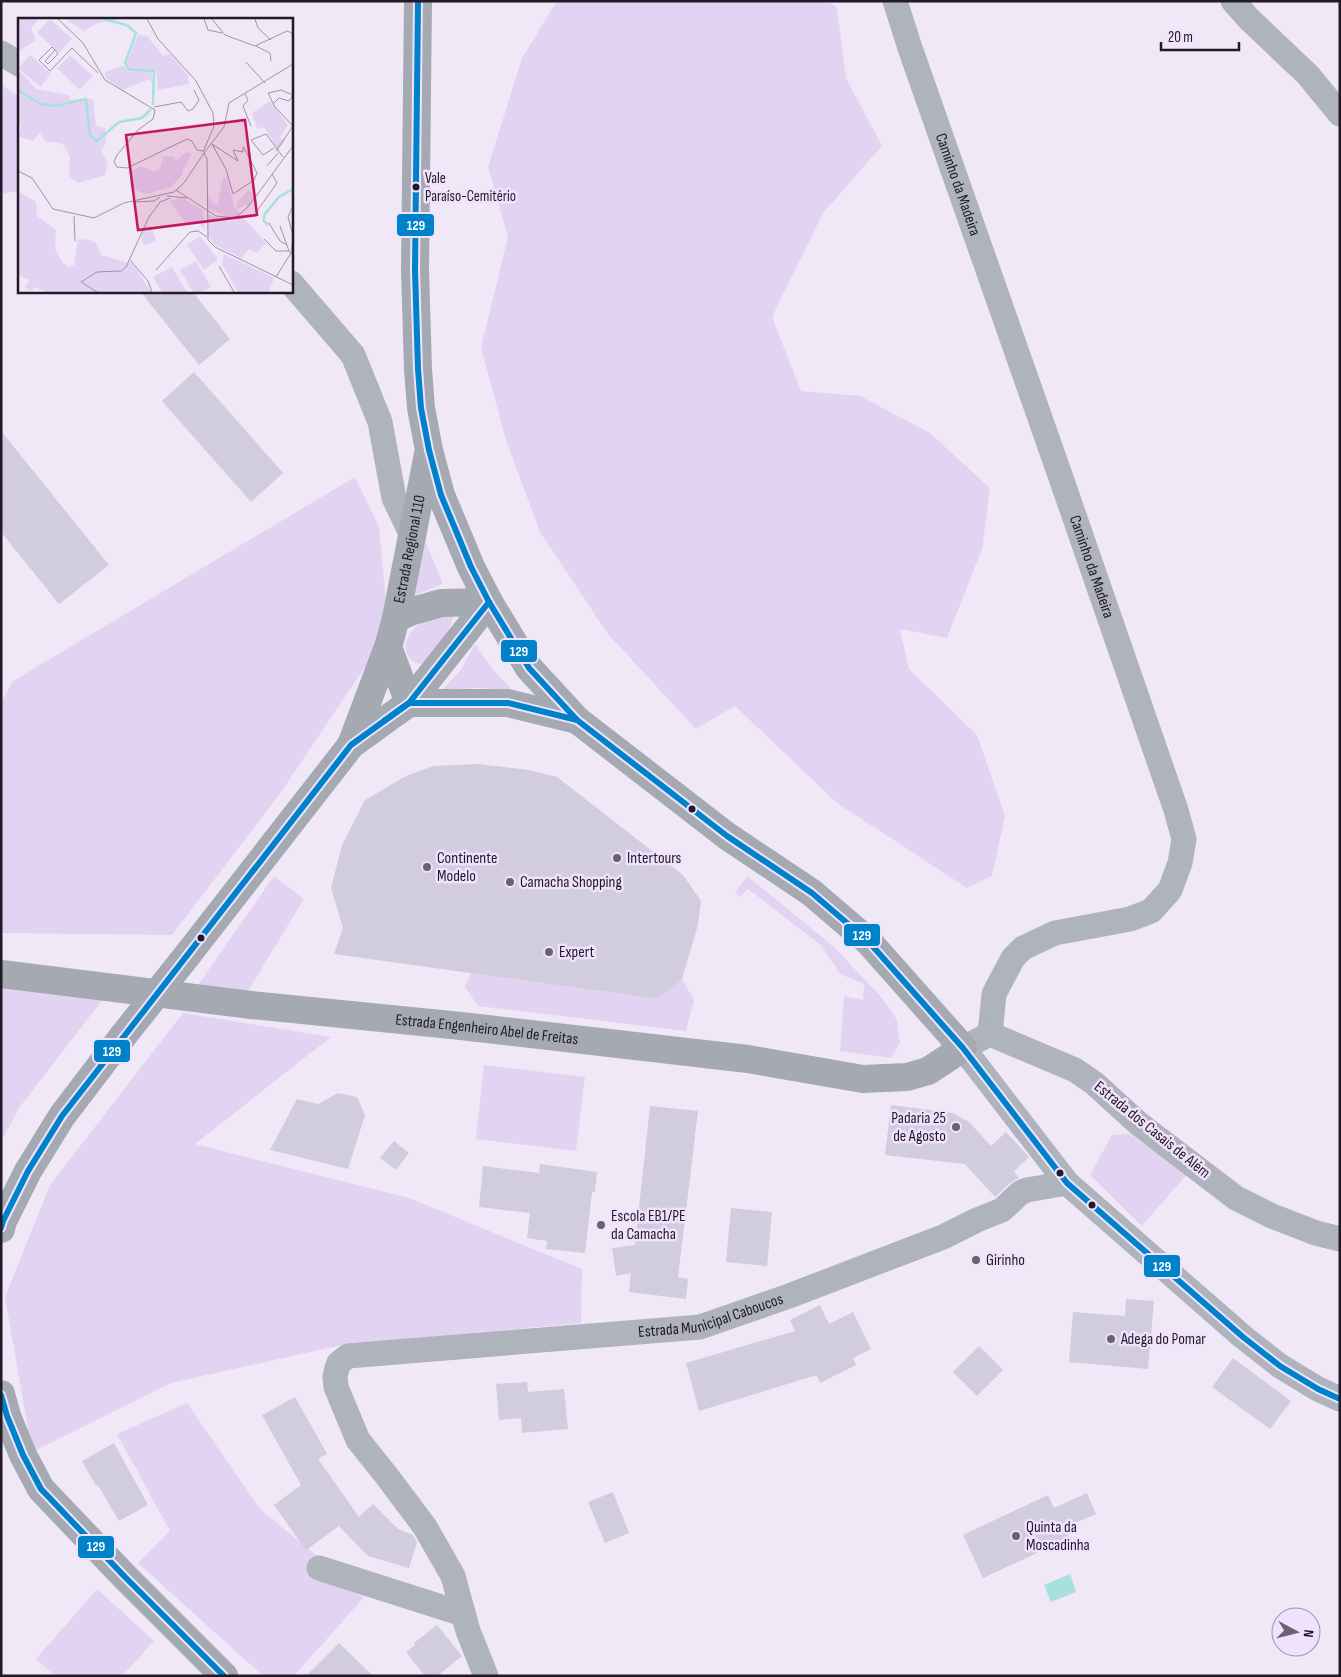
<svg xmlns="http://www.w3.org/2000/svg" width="1341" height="1677" font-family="'Sofia Sans Condensed',sans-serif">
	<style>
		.green { fill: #e3d3f2 }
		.water { fill: #a7e0df }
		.building { fill: #d1ccde }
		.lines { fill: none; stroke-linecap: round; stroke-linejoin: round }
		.street { stroke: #afb3bc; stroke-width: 25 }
		.secondary { stroke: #a4a9b2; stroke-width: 28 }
		.secondary-bridge { stroke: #a4a9b2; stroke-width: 28 }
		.bus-1-casing { stroke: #f0e2fd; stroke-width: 10 }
		.bus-1 { stroke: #0082ca; stroke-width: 6 }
		.bus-dot { fill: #221929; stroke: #f0e2fd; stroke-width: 2 }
		.poi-dot { fill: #6a6171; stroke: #f0e2fd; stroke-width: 2 }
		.labels { text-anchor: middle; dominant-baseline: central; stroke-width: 5; stroke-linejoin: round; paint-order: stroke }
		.bus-label { font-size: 15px; fill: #221929; stroke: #f0e2fd; text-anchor: start }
		.street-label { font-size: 16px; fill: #221929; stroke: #f0e2fd }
		.poi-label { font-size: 16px; fill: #221929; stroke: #f0e2fd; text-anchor: start }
		.inset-river { fill: none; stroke: #a7e0df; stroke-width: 2.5 }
		.inset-road { fill: none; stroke: #9e95a5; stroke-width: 1 }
		.view { fill: #c2185b; fill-opacity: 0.15; stroke: #c2185b; stroke-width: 2.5 }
		.inset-edge { fill: none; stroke: #221929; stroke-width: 2.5 }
		.line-badge { stroke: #f0e2fd; stroke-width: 2 }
		.badge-label { font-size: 14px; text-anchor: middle; font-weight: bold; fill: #fff }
	</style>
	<rect width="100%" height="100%" fill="#f0e8f7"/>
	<g class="green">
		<polygon points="557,1 828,1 837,8 846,78 882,146 823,213 772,317 801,391 860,396 930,433 990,488 982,549 947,638 900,629 909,669 977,735 1005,816 992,876 967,888 837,803 735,706 696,729 607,633 540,532 506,440 481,348 508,237 488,167 522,58"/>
		<polygon points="1,85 19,96 19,191 1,194"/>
		<polygon points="355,477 379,527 386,602 369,661 279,795 172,935 1,933 1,702 13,681"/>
		<polygon points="425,541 443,584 413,596"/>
		<path d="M 454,614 C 450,630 443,648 431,659 C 416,674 395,651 412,631 C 418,625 426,618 435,616 C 441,615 448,615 454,614 Z"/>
		<polygon points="475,644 492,668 512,690 477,688 442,690 462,668"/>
		<polygon points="274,876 304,899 246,994 196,988"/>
		<polygon points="747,876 832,945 883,999 897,1020 900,1043 891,1058 840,1051 844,996 863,1000 864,984 840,974 822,946 748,889 740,897 735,893"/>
		<polygon points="471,973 658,999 682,979 694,1000 686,1031 478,1006 465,987"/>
		<polygon points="1,985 107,994 19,1108 1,1142"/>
		<polygon points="183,1013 331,1037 195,1144 409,1198 582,1269 581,1323 342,1345 171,1383 32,1452 5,1297 50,1185"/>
		<polygon points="484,1065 585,1077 576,1151 476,1139"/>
		<polygon points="1129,1134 1187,1174 1142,1226 1090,1175 1112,1135"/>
		<polygon points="187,1403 260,1509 317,1556 311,1571 364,1597 294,1676 263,1676 138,1563 170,1531 117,1434"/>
		<polygon points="97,1589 154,1641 122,1676 55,1676 36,1659"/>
	</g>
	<polygon class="water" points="1070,1574 1076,1592 1051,1602 1044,1585"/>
	<g class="building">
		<polygon points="140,291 192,291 230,339 199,365"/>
		<polygon points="194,372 283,473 251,502 162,401"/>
		<polygon points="1,431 109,565 59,604 1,532"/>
		<polygon points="478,764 529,770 557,777 683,875 701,901 698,925 682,979 658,999 334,954 343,928 331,888 342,845 365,800 406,776 434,766"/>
		<polygon points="338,1093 357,1097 365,1115 348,1169 270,1150 297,1099 318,1104"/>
		<polygon points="891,1105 953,1113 969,1122 991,1146 1006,1132 1029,1157 1014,1171 1019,1178 1010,1183 995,1197 965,1164 885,1155"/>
		<polygon points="650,1106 698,1111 678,1277 688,1279 686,1299 629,1292 631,1273 616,1276 612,1248 635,1245"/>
		<polygon points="394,1141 409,1153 396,1170 380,1158"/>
		<polygon points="540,1164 597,1172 595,1192 592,1192 585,1253 546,1249 547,1241 527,1238 530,1213 479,1207 483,1166 539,1173"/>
		<polygon points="731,1208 772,1212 767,1266 726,1262"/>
		<polygon points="1126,1299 1154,1301 1148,1369 1069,1362 1073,1312 1125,1316"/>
		<polygon points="820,1305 829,1324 853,1312 871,1349 853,1358 856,1365 820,1383 817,1375 699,1411 686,1363 795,1331 790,1320"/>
		<polygon points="979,1346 1003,1370 977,1396 953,1372"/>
		<polygon points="1233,1358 1291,1401 1270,1429 1212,1387"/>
		<polygon points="527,1382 528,1392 564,1389 568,1429 522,1433 521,1418 499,1420 496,1384"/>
		<polygon points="295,1397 327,1454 318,1459 359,1517 373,1504 398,1529 413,1535 417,1542 409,1568 368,1556 339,1526 306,1550 274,1505 301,1485 262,1415"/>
		<polygon points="114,1443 148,1505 119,1521 98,1485 96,1486 82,1461"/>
		<polygon points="613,1492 629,1533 605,1543 588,1502"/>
		<polygon points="1087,1493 1096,1514 1064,1528 1069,1538 983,1578 963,1535 1048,1495 1054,1508"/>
		<polygon points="437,1625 462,1656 437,1676 425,1676 406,1652 415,1645 414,1643"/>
		<polygon points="339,1643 373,1676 306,1676"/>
	</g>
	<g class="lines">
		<g class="street">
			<path id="s1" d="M 895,1 L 910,48 L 1060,475 L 1176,810 L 1184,839 L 1180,863 L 1170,890 L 1151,911 L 1130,919 L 1055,933 L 1023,948 L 1013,958 L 994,994 L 990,1034"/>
			<polyline points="1233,1 1249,19 1308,75 1340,114"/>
			<polyline points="1,53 19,64"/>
			<polyline points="291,283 353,355 380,422 394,498 413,538"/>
			<polyline points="1340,1239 1316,1233 1272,1216 1236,1198 1139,1124 1094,1083 1075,1070 990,1034 963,1048 1067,1183 1243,1337 1280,1366 1318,1389 1340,1399"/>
			<polyline points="319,1568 463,1614"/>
			<path id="s2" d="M 486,1676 L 468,1631 L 453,1576 L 425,1527 L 386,1475 L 358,1440 L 336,1387 L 335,1377 L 337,1368 L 339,1363 L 348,1356 L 700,1327 L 789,1296 L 943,1237 L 977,1220 L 1002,1210 L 1020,1193 L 1027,1190 L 1067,1183"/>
		</g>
		<g class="secondary">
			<polyline points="396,618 413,611 441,603 489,602"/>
			<polyline points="388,647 409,703"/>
			<polyline points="409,703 508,703 577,720"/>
			<path id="s3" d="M 351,745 L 388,647 L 396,618 L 428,454"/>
			<polyline points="189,953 351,745 409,703 489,602"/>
			<path id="s4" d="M 1,974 L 251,1005 L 461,1026 L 748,1059 L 863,1079 L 907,1077 L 928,1071 L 963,1048 L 868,941 L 812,893 L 727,836 L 577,720 L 529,668 L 489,602 L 471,567 L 441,495 L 429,450 L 421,408 L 418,369 L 415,270 L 418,1"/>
			<polyline points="1,1229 3,1221 28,1171 62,1116 123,1036"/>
			<polyline points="1,1394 7,1416 23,1455 41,1489 125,1577 224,1676"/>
		</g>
		<polyline class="secondary-bridge" points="123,1036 189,953"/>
		<defs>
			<g id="bus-1">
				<polyline points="418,1 415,270 418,369 421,408 429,450 441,495 471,567 489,602 529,668 577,720 727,836 812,893 868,941 963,1048 1067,1183 1243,1337 1280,1366 1318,1389 1340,1399"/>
				<polyline points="384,721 409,703 489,602"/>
				<polyline points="1,1228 3,1221 28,1171 62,1116 351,745 409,703 508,703 577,720"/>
				<polyline points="1,1395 7,1416 23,1455 41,1489 125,1577 224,1676"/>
			</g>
		</defs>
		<use href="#bus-1" class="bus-1-casing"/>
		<use href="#bus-1" class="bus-1"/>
	</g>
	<g class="bus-dot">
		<circle cx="416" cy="187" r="4.5"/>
		<circle cx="692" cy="809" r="4.5"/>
		<circle cx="201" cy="938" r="4.5"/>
		<circle cx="1060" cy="1173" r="4.5"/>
		<circle cx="1092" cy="1205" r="4.5"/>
	</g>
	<g class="poi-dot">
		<circle cx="617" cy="858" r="5"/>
		<circle cx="427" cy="867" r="5"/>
		<circle cx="510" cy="882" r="5"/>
		<circle cx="549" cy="952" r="5"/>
		<circle cx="956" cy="1127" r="5"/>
		<circle cx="601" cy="1225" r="5"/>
		<circle cx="976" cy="1260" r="5"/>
		<circle cx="1111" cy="1339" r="5"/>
		<circle cx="1016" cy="1536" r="5"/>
	</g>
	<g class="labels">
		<g class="bus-label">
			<text x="425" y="178">Vale<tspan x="425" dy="18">Paraíso-Cemitério</tspan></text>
		</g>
		<g class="street-label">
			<text stroke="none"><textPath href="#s1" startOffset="194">Caminho da Madeira</textPath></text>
			<text stroke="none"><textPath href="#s3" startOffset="205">Estrada Regional 110</textPath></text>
			<text stroke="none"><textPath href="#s1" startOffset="599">Caminho da Madeira</textPath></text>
			<text stroke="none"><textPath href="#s4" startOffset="489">Estrada Engenheiro Abel de Freitas</textPath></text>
			<text transform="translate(1152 1130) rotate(39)">Estrada dos Casais de Além</text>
			<text stroke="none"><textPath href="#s2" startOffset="731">Estrada Municipal Caboucos</textPath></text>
		</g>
		<g class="poi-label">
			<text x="437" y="858">Continente<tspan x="437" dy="18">Modelo</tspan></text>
			<text x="627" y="858">Intertours</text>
			<text x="520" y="882">Camacha Shopping</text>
			<text x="559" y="952">Expert</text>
			<text x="946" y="1118" text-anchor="end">Padaria 25<tspan x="946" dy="18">de Agosto</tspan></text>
			<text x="611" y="1216">Escola EB1/PE<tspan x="611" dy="18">da Camacha</tspan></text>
			<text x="986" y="1260">Girinho</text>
			<text x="1121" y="1339">Adega do Pomar</text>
			<text x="1026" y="1527">Quinta da<tspan x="1026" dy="18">Moscadinha</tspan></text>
		</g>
	</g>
	<g transform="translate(18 18)">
		<rect width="275" height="275" fill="#f0e8f7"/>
		<path d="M 0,1 L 20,1 L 13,11 L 18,22 L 0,34 ZM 32,1 L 54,21 L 41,35 L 19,15 ZM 48,1 L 105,1 L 80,5 L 65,13 ZM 120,17 L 129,18 L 145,38 L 152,36 L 170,57 L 171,66 L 140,72 L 138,52 L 111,49 L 109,43 ZM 12,37 L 33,56 L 22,69 L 0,50 ZM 52,37 L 75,58 L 62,72 L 39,50 ZM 105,48 L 111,52 L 133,53 L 136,67 L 132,61 L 104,72 L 87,59 L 87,54 ZM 0,51 L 18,71 L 51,77 L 52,82 L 75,81 L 78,108 L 87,110 L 88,124 L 83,133 L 90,146 L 87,157 L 60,165 L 51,158 L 52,138 L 45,126 L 27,123 L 22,115 L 15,123 L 0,118 L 3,109 L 0,107 ZM 252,83 L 270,107 L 262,120 L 268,122 L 260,132 L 246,109 L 239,111 L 234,95 ZM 169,134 L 174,136 L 164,154 L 165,156 L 153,169 L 128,176 L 112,170 L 113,153 L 123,148 L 136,154 L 141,152 L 146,138 L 157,139 L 157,143 ZM 209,159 L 216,188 L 222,197 L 212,200 L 190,190 L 190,179 L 199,188 L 205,160 ZM 230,172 L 237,177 L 229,189 L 227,187 L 220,191 L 218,186 ZM 0,173 L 18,184 L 19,198 L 38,212 L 37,231 L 45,245 L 51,249 L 56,247 L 60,221 L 72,222 L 78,225 L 83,237 L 115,246 L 133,274 L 28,274 L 17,269 L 12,273 L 7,269 L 12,262 L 0,257 ZM 164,180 L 185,192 L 187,212 L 181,205 L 168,205 L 151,183 ZM 189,196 L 210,204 L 225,199 L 248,225 L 239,235 L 231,231 L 223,240 L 197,227 L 190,218 ZM 133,207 L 138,223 L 126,228 L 123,218 L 127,209 ZM 182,218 L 200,241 L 186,252 L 169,227 ZM 206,236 L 256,260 L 251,274 L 220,274 L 204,246 ZM 178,243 L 193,269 L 184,274 L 175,274 L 162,252 ZM 154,249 L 169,274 L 144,274 L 135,259 Z" fill="#e3d3f2"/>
		<path class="inset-river" d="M 86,1 L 108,7M 109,7 L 118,15 L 107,45 L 111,51 L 136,53 L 135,87M 0,72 L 22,86 L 37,88 L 68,81 L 72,117 L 79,123 L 101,104 L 124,100 L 133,91M 250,207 L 246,203 L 246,197 L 261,179 L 275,171"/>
		<path class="inset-road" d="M 40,1 L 65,25 L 87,62 L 137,92 L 135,101 L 120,112 L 99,137 L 96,144 L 99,149 L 109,150 L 169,121 L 174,123 L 179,132 L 185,133M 129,1 L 140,21 L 178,63 L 195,95 L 196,108 L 185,134M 186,1 L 190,12 L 204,15M 194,1 L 207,17 L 237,28 L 269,13 L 274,15 L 275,25M 237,1 L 240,10 L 253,22M 238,28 L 252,35 L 253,43M 37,32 L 34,29 L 21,42 L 32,53 L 54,30 L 80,55M 37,32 L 40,36 L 30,46 L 27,43 ZM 228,44 L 247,65M 227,76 L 230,82 L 225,88 L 233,108M 275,77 L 263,72 L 250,75 L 257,89 L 275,108M 255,86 L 261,80 L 271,83 L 275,77M 136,89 L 163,84 L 170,93 L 175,91 L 181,82 L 176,72M 194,126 L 208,151 L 215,176 L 236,162 L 239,155 L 225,128M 194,126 L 220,143 L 215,132 L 225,134 L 225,130M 256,130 L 245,137 L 233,122 L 248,116 L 265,139M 258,133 L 275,108M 186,135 L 206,109 L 211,85 L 275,46M 249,148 L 260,135M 0,153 L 14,160 L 35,191 L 76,200 L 106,185 L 156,174 L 166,165 L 186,135 L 189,141 L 190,222 L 197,229 L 275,267M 158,172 L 198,198 L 217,200 L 230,189 L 275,128M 149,178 L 169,180M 117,184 L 136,183 L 142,179M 275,188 L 270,199 L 275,218M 239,193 L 259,165 L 254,156M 56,198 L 57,223M 251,205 L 262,223 L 269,227M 262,208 L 271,233 L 275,237M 246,221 L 258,233 L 271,233M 112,242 L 130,263 L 134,274M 201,248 L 216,274M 138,252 L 172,214 L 180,213 L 189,219M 258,259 L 273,235 L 275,221M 79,274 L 63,264 L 79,254 L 103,253 L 108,249 L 131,199 L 142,184 L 152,180"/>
		<path class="view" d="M 227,102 L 239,197 L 120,212 L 108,117 Z"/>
		<rect width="275" height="275" class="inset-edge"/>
	</g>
	<g class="line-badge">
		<rect x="396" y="213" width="39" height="24" rx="5" fill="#0082ca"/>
		<rect x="500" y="639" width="38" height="24" rx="5" fill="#0082ca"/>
		<rect x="843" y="923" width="38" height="24" rx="5" fill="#0082ca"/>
		<rect x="93" y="1039" width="38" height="24" rx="5" fill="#0082ca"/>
		<rect x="1143" y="1254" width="38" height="24" rx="5" fill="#0082ca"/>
		<rect x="77" y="1535" width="38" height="24" rx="5" fill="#0082ca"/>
	</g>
	<g class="badge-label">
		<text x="416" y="230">129</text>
		<text x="519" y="656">129</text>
		<text x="862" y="940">129</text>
		<text x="112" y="1056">129</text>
		<text x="1162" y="1271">129</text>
		<text x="96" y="1551">129</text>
	</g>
	<rect width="1341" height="1677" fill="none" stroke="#221929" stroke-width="5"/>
	<g transform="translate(1296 1632) rotate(97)"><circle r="24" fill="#f0e2fd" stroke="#9e92a8"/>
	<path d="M0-4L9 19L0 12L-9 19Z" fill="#6a6171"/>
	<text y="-8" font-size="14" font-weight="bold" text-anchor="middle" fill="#221929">N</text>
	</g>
	<path d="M1161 42v8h78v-8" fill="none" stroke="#221929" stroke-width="2.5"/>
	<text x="1168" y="42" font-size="15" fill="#221929" stroke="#f0e2fd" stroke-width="4" paint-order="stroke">20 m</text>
</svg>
